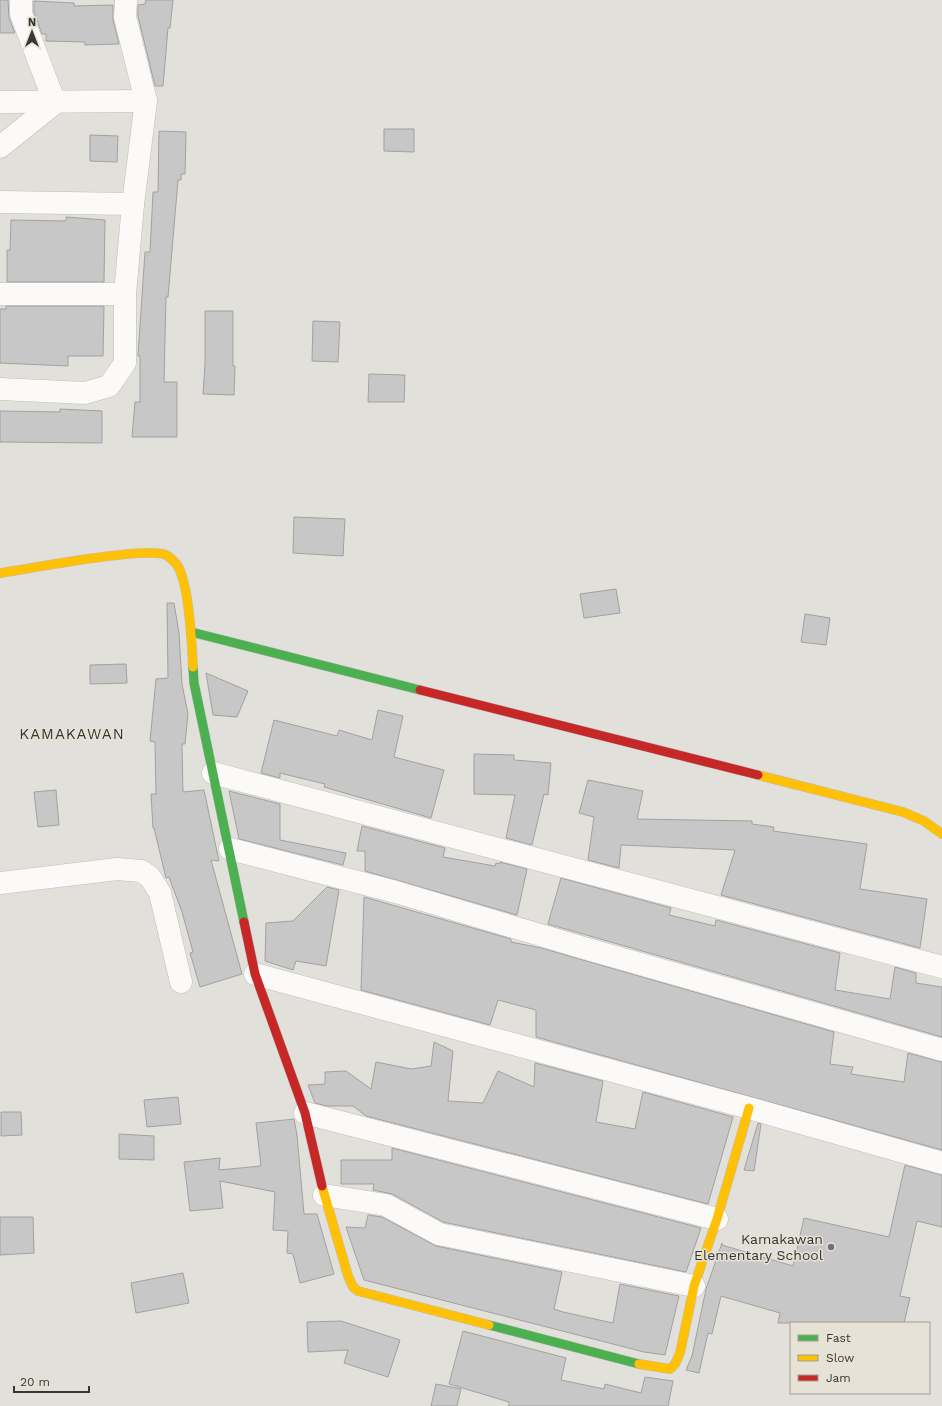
<svg xmlns="http://www.w3.org/2000/svg" width="942" height="1406" font-family="'Work Sans',sans-serif">
	<style>
		.building { fill: #c8c7c7; stroke: #a2a1a0 }
		.lines { fill: none; stroke-linecap: round; stroke-linejoin: round }
		.street-casing { stroke: #c0beba; stroke-width: 23 }
		.fast-casing { stroke: #c0beba; stroke-width: 10 }
		.slow-casing { stroke: #c0beba; stroke-width: 10 }
		.jam-casing { stroke: #c0beba; stroke-width: 10 }
		.street { stroke: #fbfaf9; stroke-width: 22 }
		.fast { stroke: #4caf50; stroke-width: 9 }
		.slow { stroke: #ffc107; stroke-width: 9 }
		.jam { stroke: #c62828; stroke-width: 9 }
		.poi-dot { fill: #74726c; stroke: #e6e2d6; stroke-width: 1.5 }
		.labels { text-anchor: middle; dominant-baseline: central; stroke-width: 3; stroke-linejoin: round; paint-order: stroke }
		.poi-label { font-size: 14px; fill: #383631; stroke: #e6e2d6; text-anchor: end }
		.neighbourhood-label { font-size: 15px; letter-spacing: 1px; fill: #383631; stroke: #e6e2d6 }
	</style>
	<rect width="100%" height="100%" fill="#e2e0da"/>
	<g class="building">
		<polygon points="0,0 8,0 9,18 15,33 0,33"/>
		<polygon points="146,0 173,0 170,28 168,28 163,86 155,86 138,16 138,5 145,4"/>
		<polygon points="34,1 74,3 74,6 113,5 113,20 119,44 85,45 85,42 46,41 46,34 42,34 34,12"/>
		<polygon points="384,129 414,129 414,152 384,151"/>
		<polygon points="159,131 186,132 185,174 181,174 181,180 178,180 168,297 166,297 164,382 177,382 177,437 132,437 135,402 140,402 140,356 138,356 145,252 150,252 153,192 158,192"/>
		<polygon points="90,135 118,136 117,162 90,161"/>
		<polygon points="66,217 105,220 104,282 7,282 7,250 10,250 11,220 66,221"/>
		<polygon points="6,306 104,306 103,356 68,356 68,366 0,363 0,309 6,309"/>
		<polygon points="205,311 233,311 233,366 235,366 234,395 203,394 205,364"/>
		<polygon points="313,321 340,322 338,362 312,361"/>
		<polygon points="369,374 405,375 404,402 368,402"/>
		<polygon points="60,409 102,411 102,443 0,442 0,411 60,412"/>
		<polygon points="294,517 345,519 343,556 293,553"/>
		<polygon points="616,589 620,613 584,618 580,594"/>
		<polygon points="167,603 174,603 179,633 182,684 188,714 185,744 182,744 183,792 204,790 219,861 211,860 242,974 200,987 190,953 193,952 182,912 169,877 166,878 154,828 153,828 151,794 156,794 155,742 150,741 156,679 168,678"/>
		<polygon points="805,614 830,618 826,645 801,642"/>
		<polygon points="126,664 127,683 90,684 90,665"/>
		<polygon points="206,673 248,691 237,717 213,715"/>
		<polygon points="378,710 403,716 394,757 444,770 431,818 324,787 325,784 280,773 280,778 261,773 274,720 337,736 339,730 372,740"/>
		<polygon points="474,754 514,755 514,760 551,763 548,795 544,794 532,845 506,838 515,795 474,794"/>
		<polygon points="588,780 643,791 637,819 752,821 752,824 774,827 773,831 867,844 860,889 927,899 920,948 721,895 735,850 621,845 619,868 588,860 594,817 579,813"/>
		<polygon points="56,790 59,825 38,827 34,792"/>
		<polygon points="229,791 280,804 280,840 346,853 343,865 239,839"/>
		<polygon points="362,826 445,848 443,857 495,866 496,863 500,864 500,862 527,869 517,915 365,871 365,851 357,851"/>
		<polygon points="561,878 671,908 669,915 715,926 716,920 840,953 835,990 890,999 895,967 916,973 916,983 942,987 942,1037 548,924"/>
		<polygon points="327,887 339,890 326,966 296,961 293,970 265,961 266,923 293,921"/>
		<polygon points="364,897 511,939 511,942 541,948 834,1032 830,1064 853,1067 851,1074 904,1082 908,1053 942,1062 942,1150 536,1037 536,1010 498,1000 490,1025 361,990"/>
		<polygon points="434,1042 453,1051 448,1101 483,1103 498,1071 534,1087 535,1063 603,1081 596,1122 635,1129 643,1092 733,1117 708,1204 366,1116 353,1106 326,1106 315,1103 308,1085 325,1084 325,1072 346,1071 371,1089 376,1062 411,1069 431,1066"/>
		<polygon points="178,1097 181,1124 147,1127 144,1100"/>
		<polygon points="1,1112 21,1112 22,1135 1,1136"/>
		<polygon points="294,1119 297,1135 304,1214 317,1214 334,1274 300,1283 293,1254 287,1253 288,1231 273,1230 275,1192 220,1181 223,1208 190,1211 184,1162 220,1158 219,1170 261,1166 256,1123"/>
		<polygon points="758,1123 761,1124 754,1171 744,1170"/>
		<polygon points="119,1134 154,1136 154,1160 119,1159"/>
		<polygon points="392,1148 701,1228 686,1272 443,1222 392,1194 373,1190 374,1184 341,1184 341,1160 392,1160"/>
		<polygon points="905,1165 942,1175 942,1227 917,1221 900,1296 910,1298 904,1323 778,1323 780,1313 721,1296 712,1334 708,1333 699,1373 686,1370 692,1356 706,1289 722,1243 722,1245 793,1266 804,1218 889,1237"/>
		<polygon points="368,1215 382,1217 436,1246 562,1272 554,1309 563,1312 613,1323 620,1284 679,1296 665,1355 644,1352 364,1280 346,1227 365,1228"/>
		<polygon points="0,1217 33,1217 34,1253 0,1255"/>
		<polygon points="183,1273 189,1303 136,1313 131,1283"/>
		<polygon points="341,1321 400,1340 388,1377 344,1363 348,1350 308,1352 307,1322"/>
		<polygon points="463,1331 566,1358 561,1380 604,1389 605,1384 641,1393 645,1377 673,1381 668,1406 509,1406 509,1402 449,1384"/>
		<polygon points="436,1384 461,1389 457,1406 431,1406"/>
	</g>
	<g class="lines">
		<defs>
			<g id="street">
				<polyline points="0,102 146,101"/>
				<polyline points="0,147 55,103 21,14 21,0"/>
				<polyline points="0,202 133,204"/>
				<polyline points="0,294 125,294"/>
				<polyline points="0,389 85,393 109,386 125,363 125,294 133,204 146,101 125,17 126,0"/>
				<polyline points="213,773 942,967"/>
				<polyline points="230,849 396,892 584,948 942,1050"/>
				<polyline points="0,883 117,869 141,871 150,877 160,893 181,982"/>
				<polyline points="255,974 749,1108 942,1163"/>
				<polyline points="305,1113 717,1219"/>
				<polyline points="324,1195 386,1205 439,1234 694,1286"/>
			</g>
			<g id="fast">
				<polyline points="191,632 420,690"/>
				<polyline points="193,667 194,683 244,922"/>
				<polyline points="489,1325 639,1364"/>
			</g>
			<g id="slow">
				<path d="M 0,573 C 28,569 146,546 166,555 C 169,557 175,562 177,565 C 189,582 192,645 193,667"/>
				<polyline points="758,775 903,812 924,821 942,834"/>
				<polyline points="322,1186 348,1276 353,1287 358,1291 489,1325"/>
				<polyline points="639,1364 670,1369 675,1364 680,1353 694,1286 717,1219 749,1108"/>
			</g>
			<g id="jam">
				<polyline points="420,690 758,775"/>
				<polyline points="244,922 255,974 305,1113 322,1186"/>
			</g>
		</defs>
		<use href="#street" class="street-casing"/>
		<use href="#fast" class="fast-casing"/>
		<use href="#slow" class="slow-casing"/>
		<use href="#jam" class="jam-casing"/>
		<use href="#street" class="street"/>
		<use href="#fast" class="fast"/>
		<use href="#slow" class="slow"/>
		<use href="#jam" class="jam"/>
	</g>
	<circle class="poi-dot" cx="831" cy="1247" r="4"/>
	<g class="labels">
		<g class="poi-label">
			<text x="823" y="1239">Kamakawan<tspan x="823" dy="16">Elementary School</tspan></text>
		</g>
		<g class="neighbourhood-label">
			<text x="72" y="734">KAMAKAWAN</text>
		</g>
	</g>
	<rect x="790" y="1322" width="140" height="72" fill="#e6e2d6" stroke="#a09d94"/>
	<rect x="798" y="1335" width="20" height="6" fill="#4caf50" stroke="#a09d94"/>
	<text x="826" y="1342" font-size="12" fill="#383631">Fast</text>
	<rect x="798" y="1355" width="20" height="6" fill="#ffc107" stroke="#a09d94"/>
	<text x="826" y="1362" font-size="12" fill="#383631">Slow</text>
	<rect x="798" y="1375" width="20" height="6" fill="#c62828" stroke="#a09d94"/>
	<text x="826" y="1382" font-size="12" fill="#383631">Jam</text>
	<g transform="translate(32 32)" stroke="#e6e2d6" stroke-width="3" paint-order="stroke">
	<path d="M0-3L7 15L0 10L-7 15Z" fill="#383631"/>
	<text y="-6" font-size="11" font-weight="bold" text-anchor="middle" fill="#383631">N</text>
	</g>
	<path d="M14 1386v6h75v-6" fill="none" stroke="#383631" stroke-width="2"/>
	<text x="20" y="1386" font-size="12" fill="#383631" stroke="#e6e2d6" stroke-width="3" paint-order="stroke">20 m</text>
</svg>
